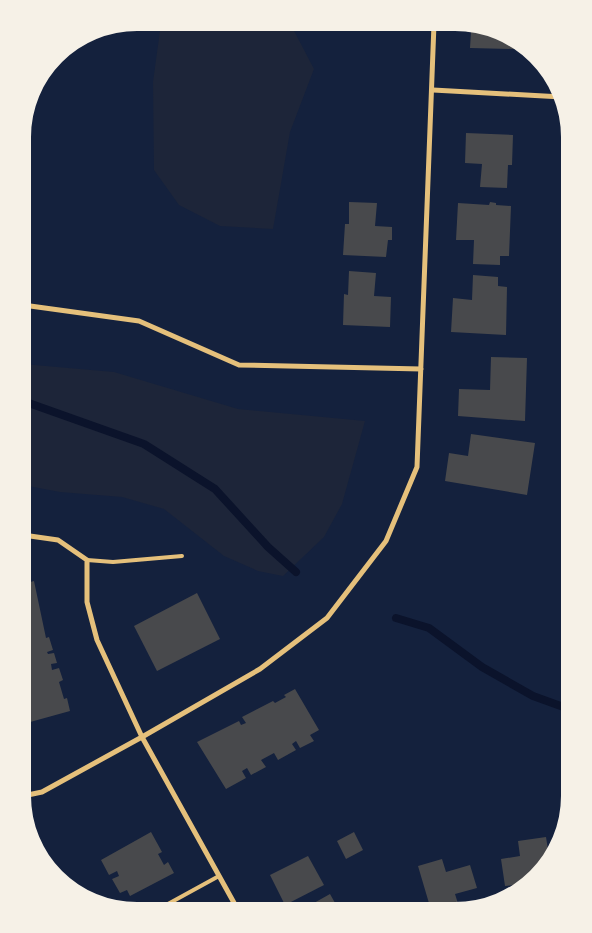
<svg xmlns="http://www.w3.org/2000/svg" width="592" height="933" font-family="Mulish,sans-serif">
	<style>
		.green { fill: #1d2539 }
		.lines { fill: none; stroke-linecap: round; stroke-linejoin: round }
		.stream { stroke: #0b132b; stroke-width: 8 }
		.building { fill: #48494c }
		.service { stroke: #e5c07b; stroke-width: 4 }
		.minor { stroke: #e5c07b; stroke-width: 5 }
	</style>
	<rect width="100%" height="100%" fill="#14213d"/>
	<g class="green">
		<polygon points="161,23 290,23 314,69 290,132 273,229 220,226 179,205 154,170 153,82"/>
		<polygon points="23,364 114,372 238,409 365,421 342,504 324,537 283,576 258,571 224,556 164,509 122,497 60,492 23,485"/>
	</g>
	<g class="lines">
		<g class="stream">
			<polyline points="23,401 144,444 215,489 268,547 296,572"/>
			<polyline points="396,618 429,628 482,667 533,696 569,709"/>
		</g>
	</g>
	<g class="building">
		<polygon points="467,25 477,25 514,42 514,49 470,48 471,32 467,32"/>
		<polygon points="466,133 513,135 512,165 508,165 507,188 480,187 482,164 465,163"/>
		<polygon points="349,202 377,203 375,226 392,227 392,240 388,240 386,257 343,255 345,224 349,224"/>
		<polygon points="490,202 496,203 496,205 511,206 509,256 500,256 500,265 473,264 474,240 456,240 458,203 489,205"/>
		<polygon points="349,271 376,273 374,296 391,297 390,327 343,325 344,294 348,295"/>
		<polygon points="473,275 498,277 498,286 507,287 506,335 451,332 453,298 472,300"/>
		<polygon points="491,357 527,358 525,421 458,416 459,389 490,390"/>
		<polygon points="471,434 535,443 527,495 445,481 449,453 468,456"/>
		<polygon points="34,581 46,638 49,637 53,650 47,652 48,654 54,653 57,663 51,664 52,670 59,668 63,680 59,682 64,699 67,698 70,711 23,724 23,584"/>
		<polygon points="197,593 220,639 157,671 134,626"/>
		<polygon points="295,689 319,730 310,735 314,741 300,748 296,741 292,744 296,750 278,760 274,753 261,760 266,767 251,775 247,768 242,771 246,778 226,789 197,742 239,721 241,725 246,723 242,717 273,701 275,703 286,697 284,695"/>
		<polygon points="151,832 162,852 158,854 164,865 168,862 174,873 130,896 127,890 120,893 112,879 119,876 117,871 109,875 101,860"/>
		<polygon points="354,832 363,850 346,859 337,841"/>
		<polygon points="546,837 549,856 546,865 522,884 505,886 501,859 520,856 518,841"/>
		<polygon points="308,856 324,885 285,905 270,875"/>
		<polygon points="442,859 446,872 470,865 477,888 455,894 460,910 431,910 418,866"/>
		<polygon points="330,894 339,910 306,910 305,908"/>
	</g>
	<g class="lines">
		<g class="service">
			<polyline points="87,560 113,562 182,556"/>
			<polyline points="157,910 219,876"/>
		</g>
		<g class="minor">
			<polyline points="433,90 562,97"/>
			<polyline points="23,305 139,321 239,365 421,369"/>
			<polyline points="23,535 58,540 87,560 87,602 97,640 142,737 238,910"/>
			<polyline points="23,796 42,792 142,737 260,669 327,618 386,541 417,467 434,24"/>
		</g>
	</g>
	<path d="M0 0H592V933H0ZM137 31H455A106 106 0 0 1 561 137V796A106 106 0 0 1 455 902H137A106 106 0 0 1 31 796V137A106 106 0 0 1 137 31Z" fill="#f6f1e7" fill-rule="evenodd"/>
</svg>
